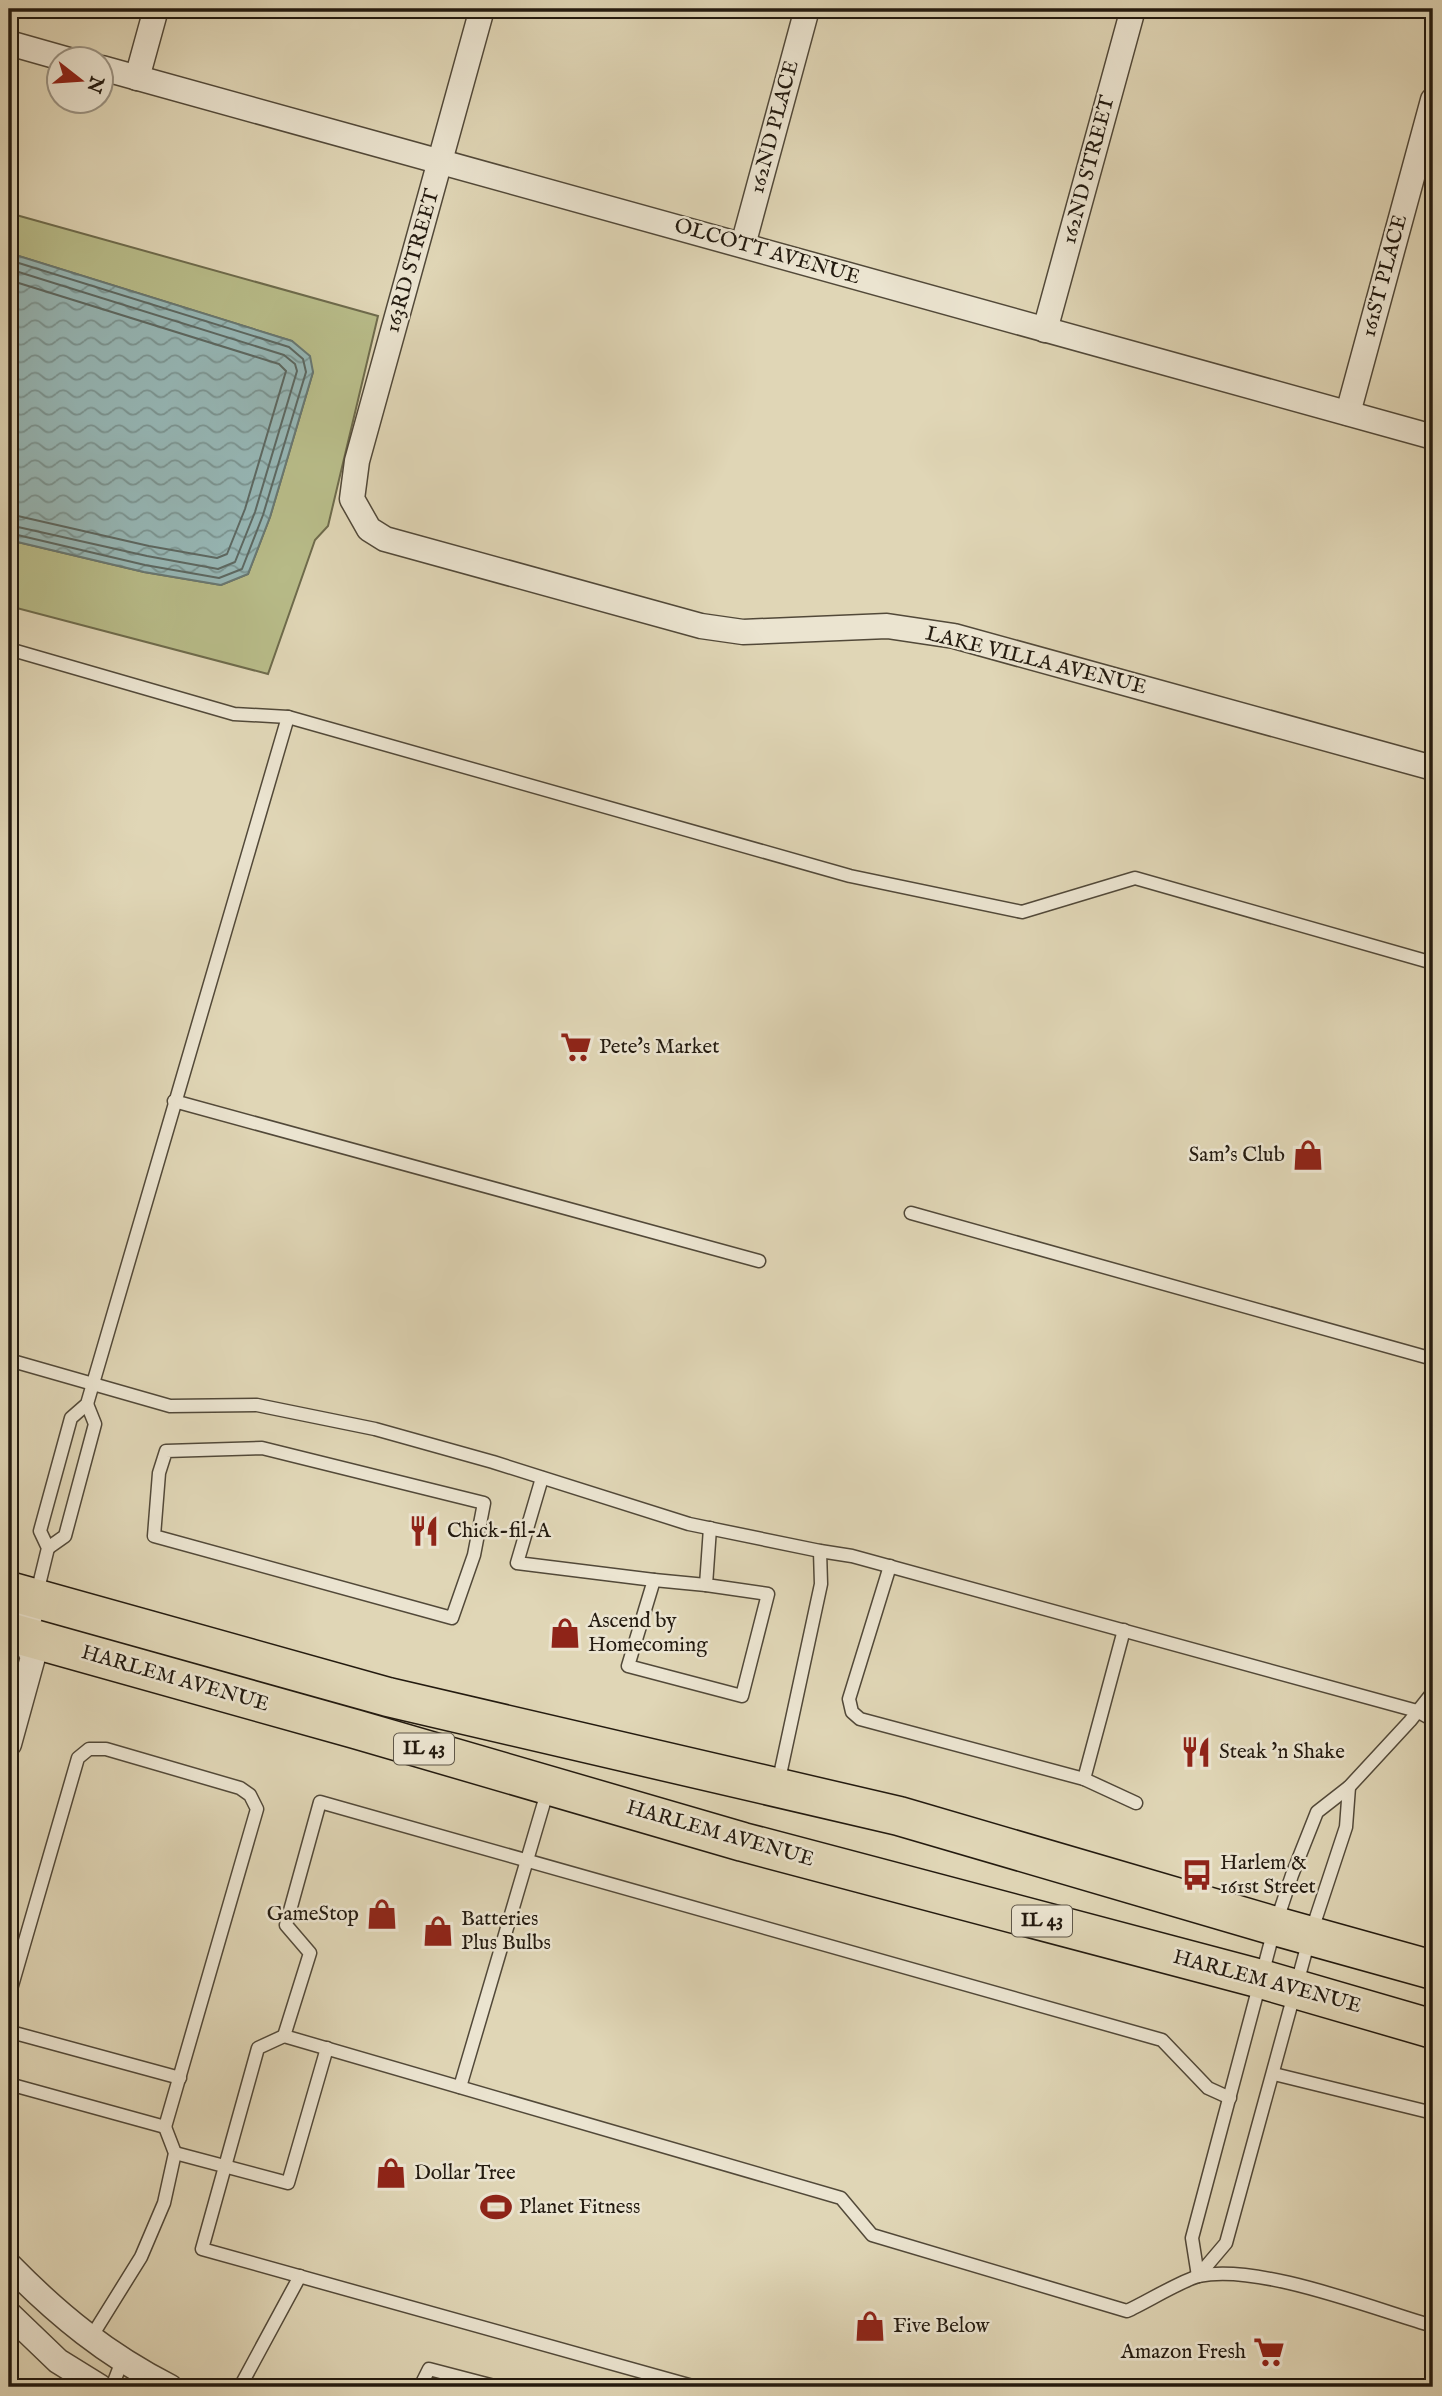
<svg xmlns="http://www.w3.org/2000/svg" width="1442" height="2396" font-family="'IM FELL English',serif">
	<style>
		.green { fill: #b8bc89; stroke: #6e6b4c; stroke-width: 2 }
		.water { fill: url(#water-waves); stroke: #687873; stroke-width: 2 }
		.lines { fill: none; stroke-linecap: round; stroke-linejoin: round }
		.shore { stroke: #5c6862; stroke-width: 2 }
		.lane-casing { stroke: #524939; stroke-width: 15 }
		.street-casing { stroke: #524939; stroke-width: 27 }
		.primary-casing { stroke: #231a0f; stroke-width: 41 }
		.lane { stroke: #ebe4d0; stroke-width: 12 }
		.street { stroke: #ebe4d0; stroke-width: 24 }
		.primary { stroke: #e0d6b6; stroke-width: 38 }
		.labels { text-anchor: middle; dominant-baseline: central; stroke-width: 5; stroke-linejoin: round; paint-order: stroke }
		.shield { fill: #ebe4d0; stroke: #5f5749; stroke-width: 2 }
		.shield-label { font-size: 19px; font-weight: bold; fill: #231a0f }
		.street-label { font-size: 21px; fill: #231a0f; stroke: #ebe4d0 }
		.poi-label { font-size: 21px; fill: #231a0f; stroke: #ebe4d0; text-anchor: start }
	</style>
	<defs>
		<pattern id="water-waves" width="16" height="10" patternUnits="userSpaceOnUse" patternTransform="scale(1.75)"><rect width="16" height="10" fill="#96b7b6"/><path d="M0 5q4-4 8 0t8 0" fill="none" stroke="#7a9492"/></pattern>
	</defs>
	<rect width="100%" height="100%" fill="#e0d6b6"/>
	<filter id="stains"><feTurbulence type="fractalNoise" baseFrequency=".00286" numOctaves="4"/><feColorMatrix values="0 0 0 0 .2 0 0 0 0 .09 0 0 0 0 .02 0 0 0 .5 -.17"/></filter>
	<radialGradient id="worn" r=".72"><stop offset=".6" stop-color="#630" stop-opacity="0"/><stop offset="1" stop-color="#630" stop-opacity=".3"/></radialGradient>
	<polygon class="green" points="9,213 378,316 328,526 315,540 268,674 9,606 9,540 144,572 221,585 248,574 270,517 313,372 292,341 9,253"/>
	<polygon class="water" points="9,253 292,341 310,356 313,372 270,517 248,574 221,585 144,572 9,540"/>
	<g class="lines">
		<g class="shore">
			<polyline points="9,260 289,347 303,359 306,372 263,515 242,569 219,578 145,565 9,533"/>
			<polyline points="9,269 284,355 295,364 297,371 255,512 235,562 218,569 147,556 9,525"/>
			<polyline points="9,280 279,364 286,371 245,509 227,554 217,558 149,546 9,514"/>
		</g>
		<defs>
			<g id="lane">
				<polyline points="9,649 234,714 288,717 850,876 1022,912 1135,878 1433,963"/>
				<polyline points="174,1101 759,1261"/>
				<polyline points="911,1213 1433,1359"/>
				<polyline points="9,1360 170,1406 257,1405 375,1429 493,1462 689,1524 820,1551 852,1556 1417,1711 1433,1720"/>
				<polygon points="262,1448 484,1503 474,1555 452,1618 154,1536 159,1473 166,1451"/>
				<polyline points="542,1478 517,1563 654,1580 628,1666 742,1696 768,1594 706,1585 710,1528"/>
				<polyline points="48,1548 65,1536 95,1424 87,1404"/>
				<polyline points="890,1566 849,1699 852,1712 860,1719 1084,1779 1124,1630"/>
				<polyline points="654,1580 706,1585"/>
				<polyline points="37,1593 48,1548 40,1531 71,1418 87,1404 288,717"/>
				<polyline points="1084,1779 1136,1803"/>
				<polyline points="778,1784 821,1584 820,1551"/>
				<polyline points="9,1996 78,1758 89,1749 106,1749 240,1788 250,1795 257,1809 165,2127 9,2084"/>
				<polyline points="9,2006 11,2032 9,2041"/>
				<polyline points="11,2032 180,2078"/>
				<polyline points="284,2036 258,2048 202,2249 696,2387"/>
				<polyline points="1274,2074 1433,2113"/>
				<polyline points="460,2087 548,1789"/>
				<path d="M 1230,2098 L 1208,2088 L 1162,2040 L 320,1802 L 286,1925 L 310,1953 L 284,2036 L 841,2198 L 872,2235 L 1127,2311 C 1145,2303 1182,2280 1199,2276 C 1258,2263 1374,2309 1433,2326"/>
				<polyline points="175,2153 288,2183 327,2048"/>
				<polyline points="1198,2276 1192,2238 1275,1926 1292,1875 1317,1812 1349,1787 1410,1721 1433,1692"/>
				<polyline points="1198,2276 1226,2243 1310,1936 1346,1827 1349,1787"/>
				<polyline points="90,2339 141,2257 164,2203 175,2153 165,2127"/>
				<polyline points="112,2387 122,2361"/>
				<polyline points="240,2387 300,2276"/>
				<polyline points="420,2387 429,2369 498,2387"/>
			</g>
			<g id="street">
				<polyline points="482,9 357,461 352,499 369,529 385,539 701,626 743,632 887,626 954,636 1433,768"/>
				<polyline points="9,43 69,60"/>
				<polyline points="102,68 1433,437"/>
				<polyline points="137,78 156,9"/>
				<polyline points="743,245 807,9"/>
				<polyline points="1045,330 1133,9"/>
				<polyline points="1348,413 1433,100"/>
				<polyline points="9,1744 33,1657 23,1636 36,1598"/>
				<path d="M 9,2265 C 58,2315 107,2355 170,2387"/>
				<polyline points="9,2314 58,2361 100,2387"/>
			</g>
			<g id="primary">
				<polyline points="9,1591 388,1697 899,1816 1275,1926 1433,1970"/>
				<polyline points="9,1632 355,1729 743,1842 1261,1979 1433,2029"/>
			</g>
		</defs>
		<use href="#lane" class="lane-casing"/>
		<use href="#street" class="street-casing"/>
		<use href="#primary" class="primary-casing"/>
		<use href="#lane" class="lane"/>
		<use href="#street" class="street"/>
		<use href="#primary" class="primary"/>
	</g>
	<defs>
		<symbol id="supermarket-bare" viewBox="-9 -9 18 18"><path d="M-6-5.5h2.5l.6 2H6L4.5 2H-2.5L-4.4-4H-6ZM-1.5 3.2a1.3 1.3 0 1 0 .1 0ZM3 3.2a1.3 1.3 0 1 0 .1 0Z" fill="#8f2418" stroke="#ebe4d0" stroke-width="2.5" paint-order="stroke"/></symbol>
		<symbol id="shop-bare" viewBox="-9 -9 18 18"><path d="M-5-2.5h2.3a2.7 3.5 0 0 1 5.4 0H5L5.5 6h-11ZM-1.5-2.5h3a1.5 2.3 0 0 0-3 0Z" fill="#8f2418" stroke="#ebe4d0" stroke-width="2.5" paint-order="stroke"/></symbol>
		<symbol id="restaurant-bare" viewBox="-9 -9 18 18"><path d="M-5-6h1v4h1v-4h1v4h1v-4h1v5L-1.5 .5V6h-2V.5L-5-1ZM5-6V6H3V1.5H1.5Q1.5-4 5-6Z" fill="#8f2418" stroke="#ebe4d0" stroke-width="2.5" paint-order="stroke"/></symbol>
		<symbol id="bus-bare" viewBox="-9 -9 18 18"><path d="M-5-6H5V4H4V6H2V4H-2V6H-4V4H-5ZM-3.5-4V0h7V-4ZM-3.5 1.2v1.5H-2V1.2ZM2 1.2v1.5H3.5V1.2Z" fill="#8f2418" stroke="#ebe4d0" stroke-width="2.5" paint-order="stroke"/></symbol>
		<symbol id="stadium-bare" viewBox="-9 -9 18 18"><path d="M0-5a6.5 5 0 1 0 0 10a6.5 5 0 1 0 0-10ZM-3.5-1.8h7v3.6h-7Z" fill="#8f2418" stroke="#ebe4d0" stroke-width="2.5" paint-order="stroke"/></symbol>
	</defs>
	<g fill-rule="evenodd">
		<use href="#supermarket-bare" x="554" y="1025" width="44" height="44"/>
		<use href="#shop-bare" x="1286" y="1133" width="44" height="44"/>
		<use href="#restaurant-bare" x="402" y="1509" width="44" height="44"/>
		<use href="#shop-bare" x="543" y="1611" width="44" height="44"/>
		<use href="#restaurant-bare" x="1174" y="1730" width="44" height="44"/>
		<use href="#bus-bare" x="1175" y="1853" width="44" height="44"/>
		<use href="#shop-bare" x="360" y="1892" width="44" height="44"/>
		<use href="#shop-bare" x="416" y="1909" width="44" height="44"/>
		<use href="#shop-bare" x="369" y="2151" width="44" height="44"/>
		<use href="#stadium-bare" x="474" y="2185" width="44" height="44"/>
		<use href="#shop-bare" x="848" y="2304" width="44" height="44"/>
		<use href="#supermarket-bare" x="1247" y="2330" width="44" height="44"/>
	</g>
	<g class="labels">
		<g class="shield">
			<rect x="394" y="1733.5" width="60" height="31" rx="5"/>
			<rect x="1012" y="1905.5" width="60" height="31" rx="5"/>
		</g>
		<g class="shield-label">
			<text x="424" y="1749">IL 43</text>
			<text x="1042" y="1921">IL 43</text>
		</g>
		<g class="street-label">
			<text transform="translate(775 127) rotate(-75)">162ND PLACE</text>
			<text transform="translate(1089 170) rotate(-75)">162ND STREET</text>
			<text transform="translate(767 252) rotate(16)">OLCOTT AVENUE</text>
			<text transform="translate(413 261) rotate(-74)">163RD STREET</text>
			<text transform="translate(1385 276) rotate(-75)">161ST PLACE</text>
			<text transform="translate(1036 661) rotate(14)">LAKE VILLA AVENUE</text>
			<text transform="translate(175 1679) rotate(16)">HARLEM AVENUE</text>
			<text transform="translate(720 1834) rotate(16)">HARLEM AVENUE</text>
			<text transform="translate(1267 1982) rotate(15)">HARLEM AVENUE</text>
		</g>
		<g class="poi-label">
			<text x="599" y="1047">Pete's Market</text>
			<text x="1285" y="1155" text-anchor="end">Sam's Club</text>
			<text x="447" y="1531">Chick-fil-A</text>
			<text x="588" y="1621">Ascend by<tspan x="588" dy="24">Homecoming</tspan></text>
			<text x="1219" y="1752">Steak 'n Shake</text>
			<text x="1220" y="1863">Harlem &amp;<tspan x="1220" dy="24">161st Street</tspan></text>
			<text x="359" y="1914" text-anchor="end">GameStop</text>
			<text x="461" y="1919">Batteries<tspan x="461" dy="24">Plus Bulbs</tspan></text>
			<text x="414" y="2173">Dollar Tree</text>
			<text x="519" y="2207">Planet Fitness</text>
			<text x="893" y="2326">Five Below</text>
			<text x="1246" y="2352" text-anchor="end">Amazon Fresh</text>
		</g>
	</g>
	<rect width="1442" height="2396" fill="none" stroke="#e0d6b6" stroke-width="35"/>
	<rect x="10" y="10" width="1421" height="2375" fill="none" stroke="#231a0f" stroke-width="3.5"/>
	<rect x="18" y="18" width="1407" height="2361" fill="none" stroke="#231a0f" stroke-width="2"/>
	<g transform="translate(80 80) rotate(107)"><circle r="33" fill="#ebe4d0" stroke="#9b9383" stroke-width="2"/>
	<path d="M0-5L12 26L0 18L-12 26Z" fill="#8f2418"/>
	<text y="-10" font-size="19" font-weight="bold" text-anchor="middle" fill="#231a0f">N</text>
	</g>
	<rect width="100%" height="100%" filter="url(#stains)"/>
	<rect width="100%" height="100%" fill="url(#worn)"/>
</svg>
